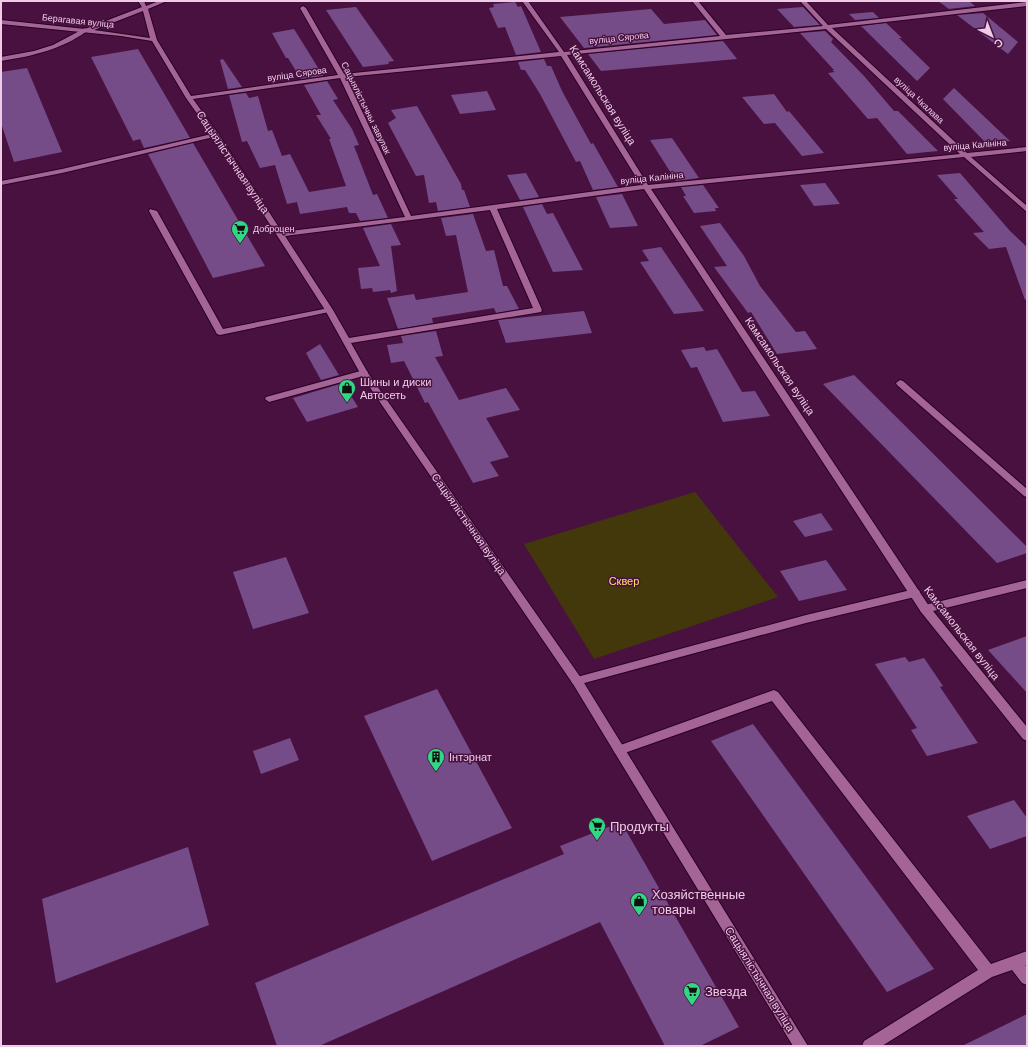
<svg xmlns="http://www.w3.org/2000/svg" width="1028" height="1047" font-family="Arial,sans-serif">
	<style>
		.green { fill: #43380c }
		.building { fill: #754c88 }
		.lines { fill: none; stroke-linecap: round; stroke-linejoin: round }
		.lane-casing { stroke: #290123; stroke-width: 2 }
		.street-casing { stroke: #290123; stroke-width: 2 }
		.lane { fill: #a46596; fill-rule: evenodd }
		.street { fill: #a46596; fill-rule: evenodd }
		.labels { text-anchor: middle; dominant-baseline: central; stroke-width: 3; stroke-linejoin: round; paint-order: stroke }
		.far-street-label { font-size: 9px; fill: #efcce6; stroke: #491140 }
		.far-poi-label { font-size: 9px; fill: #efcce6; stroke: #491140; text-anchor: start }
		.street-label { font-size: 11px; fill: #efcce6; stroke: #491140 }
		.poi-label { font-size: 11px; fill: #efcce6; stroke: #491140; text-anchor: start }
		.park-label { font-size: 11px; fill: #fde06d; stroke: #491140 }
		.near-poi-label { font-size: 13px; fill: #efcce6; stroke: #491140; text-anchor: start }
	</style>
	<rect width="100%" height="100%" fill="#491140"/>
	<polygon class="green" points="695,492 778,597 594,659 524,544"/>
	<g class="building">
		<polygon points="938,1 969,1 975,6 949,9"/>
		<polygon points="515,2 518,7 521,6 541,52 516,55 505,27 498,28 489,8 494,7 493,4"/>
		<polygon points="356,7 394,61 388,62 389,64 363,67 326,10"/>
		<polygon points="803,7 820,25 794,27 777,9"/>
		<polygon points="651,9 664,24 705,20 717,35 584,48 560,17"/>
		<polygon points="873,12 879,18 855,20 849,14"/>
		<polygon points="983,13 1018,42 1008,54 957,15"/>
		<polygon points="886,23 902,38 899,38 930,68 917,81 861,26"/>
		<polygon points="294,29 309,53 323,76 301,79 288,58 286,58 272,33"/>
		<polygon points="825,31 833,39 831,42 864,76 894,111 898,111 938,151 907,154 877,118 868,119 828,73 835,72 832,70 834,70 800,33"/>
		<polygon points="723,41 737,59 601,71 588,54"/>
		<polygon points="138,49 186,131 190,138 144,148 140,139 133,141 91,57"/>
		<polygon points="223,59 242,87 228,89 220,60"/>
		<polygon points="544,59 547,66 551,66 562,91 591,144 593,143 618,187 593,190 580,161 576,162 540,94 525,70 521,70 518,62"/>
		<polygon points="27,68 62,152 14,162 1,123 1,72"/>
		<polygon points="327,81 338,99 333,100 352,129 359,145 354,146 373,195 377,194 388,218 360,221 356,213 349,213 347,207 300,214 297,202 287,204 275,165 260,168 247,141 242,142 229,95 246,93 249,98 258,96 268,131 272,130 282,156 290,154 309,192 346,186 329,139 331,139 316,115 321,115 304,85"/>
		<polygon points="954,88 1010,141 986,143 943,99"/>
		<polygon points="487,91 496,110 460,114 451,95"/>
		<polygon points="774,94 787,112 789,111 824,153 802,156 775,123 764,124 742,97"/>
		<polygon points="417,106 461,184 462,190 464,190 470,207 438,211 436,202 429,203 424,175 416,176 388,123 396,118 391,110"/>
		<polygon points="672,138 699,178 676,181 650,140"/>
		<polygon points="193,143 265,266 213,278 148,154"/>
		<polygon points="526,173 539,197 520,200 507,175"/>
		<polygon points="960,173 1010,231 1027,247 1027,299 1025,300 1006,247 989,249 973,233 984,232 954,199 958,199 937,175"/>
		<polygon points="825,183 840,204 814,206 800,185"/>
		<polygon points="703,185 719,208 715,208 716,211 694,213 683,196 686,196 681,187"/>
		<polygon points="622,194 638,226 610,228 596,197"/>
		<polygon points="542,204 547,214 553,213 583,270 553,272 523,207"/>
		<polygon points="473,214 486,251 494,250 503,286 507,286 519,309 496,313 494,308 432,318 433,323 398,329 387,298 414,294 416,300 468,292 456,235 446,236 441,218"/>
		<polygon points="720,223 744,256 760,286 796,332 805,331 817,349 777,354 751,312 748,313 714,267 727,266 700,226"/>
		<polygon points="391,224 401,245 391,246 397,291 391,293 390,290 373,292 372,288 361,289 358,268 380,266 363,228"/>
		<polygon points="661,247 704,311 674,314 640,262 649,261 642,250"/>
		<polygon points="584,311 592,333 506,343 498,320"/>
		<polygon points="436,331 443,356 435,357 459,400 506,388 520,410 486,418 509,457 490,462 499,476 473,483 428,402 425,403 404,361 391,363 387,345 403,343 401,336"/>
		<polygon points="320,344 339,375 321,380 306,353"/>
		<polygon points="704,347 706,351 717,349 742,392 755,391 770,416 723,422 697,367 691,368 681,350"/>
		<polygon points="854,375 1027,547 1027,553 997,563 823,384"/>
		<polygon points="343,383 358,407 307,422 293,398"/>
		<polygon points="821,513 833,530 805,537 793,521"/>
		<polygon points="286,557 309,613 253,629 233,572"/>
		<polygon points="826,560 847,590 799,601 780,571"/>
		<polygon points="1027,636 1027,693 988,650"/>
		<polygon points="905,657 909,662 924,658 943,686 940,687 978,743 927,756 911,730 917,728 875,664"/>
		<polygon points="437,689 512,828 432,861 364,716"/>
		<polygon points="753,724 934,969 887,992 711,741"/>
		<polygon points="290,738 299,760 261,774 253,751"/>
		<polygon points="1014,800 1027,818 1027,836 990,849 967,816"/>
		<polygon points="621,822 739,1027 700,1046 665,1046 600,922 319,1046 277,1046 255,983 564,854 560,846"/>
		<polygon points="188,847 209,925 56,983 42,899"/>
		<polygon points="1027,1014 1027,1046 962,1046"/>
	</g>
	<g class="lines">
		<defs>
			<g id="lane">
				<path d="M 85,28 L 88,30 L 87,31 C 61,50 32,56 1,61 L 1,57 L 34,51 L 53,45 Z"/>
				<polygon points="216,133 219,135 218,136 62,173 1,185 1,181 62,169"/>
				<polygon points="150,209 157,211 223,329 329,308 333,310 329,312 220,335 217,334 149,211"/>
				<polygon points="364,370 367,371 368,373 367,375 269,402 265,399 266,397"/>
				<polygon points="900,380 903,381 1027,489 1027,497 1024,496 897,385 896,383"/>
				<polygon points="1027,580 1027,588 925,613 921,612 920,609 921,606 925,605"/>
				<polygon points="915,589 919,590 920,593 919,596 806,623 577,685 573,684 571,681 573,678 577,677 806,615"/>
				<polygon points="774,690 778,692 991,964 1027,951 1027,965 1025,965 1027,967 1027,985 1022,983 1012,970 992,977 882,1046 862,1046 864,1041 978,970 772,701 619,755 615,753 613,750 615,747"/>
			</g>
			<path id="street" d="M 138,1 L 144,1 L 146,6 L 159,1 L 167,1 L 148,9 L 157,40 L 191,96 L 338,75 L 300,8 L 303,6 L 306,8 L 344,74 L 559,52 L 522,1 L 528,1 L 564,52 L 720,36 L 692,1 L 698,1 L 726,35 L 823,26 L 800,1 L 806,1 L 828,25 L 1027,2 L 1027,6 L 832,28 L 967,153 L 1027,147 L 1027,151 L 971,157 L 1027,206 L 1027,212 L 964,157 L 651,189 L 929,606 L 1027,727 L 1027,741 L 1023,739 L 921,612 L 644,189 L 497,209 L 542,310 L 541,312 L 351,343 L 368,373 L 581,678 L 808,1046 L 793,1046 L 573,684 L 360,373 L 325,310 L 213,136 L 186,98 L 152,41 L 121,36 L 1,24 L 1,20 L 85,29 L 142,7 ZM 143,11 L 150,38 L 94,30 ZM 826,29 L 960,154 L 648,185 L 567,55 ZM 561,56 L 641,185 L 411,216 L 346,77 ZM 340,78 L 405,217 L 282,232 L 219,135 L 193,99 ZM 490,210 L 533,308 L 349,338 L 333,310 L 285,236 Z"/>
		</defs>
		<use href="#lane" class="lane-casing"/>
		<use href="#street" class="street-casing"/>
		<use href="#lane" class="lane"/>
		<use href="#street" class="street"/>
	</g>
	<defs>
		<symbol id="supermarket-pin" viewBox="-11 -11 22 30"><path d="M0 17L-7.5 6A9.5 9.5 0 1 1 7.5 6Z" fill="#30d883" stroke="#491140"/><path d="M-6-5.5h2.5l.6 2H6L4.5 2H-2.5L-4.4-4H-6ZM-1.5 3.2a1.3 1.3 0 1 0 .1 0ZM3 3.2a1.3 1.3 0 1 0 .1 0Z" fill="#111"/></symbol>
		<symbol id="shop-pin" viewBox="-11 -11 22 30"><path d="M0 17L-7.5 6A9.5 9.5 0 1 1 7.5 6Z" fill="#30d883" stroke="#491140"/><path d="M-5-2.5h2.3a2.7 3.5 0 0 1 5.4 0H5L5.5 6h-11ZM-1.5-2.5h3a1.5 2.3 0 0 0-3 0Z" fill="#111"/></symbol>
		<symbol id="building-pin" viewBox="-11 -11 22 30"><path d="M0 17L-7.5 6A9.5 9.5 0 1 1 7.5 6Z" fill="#30d883" stroke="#491140"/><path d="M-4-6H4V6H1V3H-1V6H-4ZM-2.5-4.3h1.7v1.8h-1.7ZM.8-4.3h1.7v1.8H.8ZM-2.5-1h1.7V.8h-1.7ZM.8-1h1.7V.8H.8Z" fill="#111"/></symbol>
	</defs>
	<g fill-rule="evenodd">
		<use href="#supermarket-pin" x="230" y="219" width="20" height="27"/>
		<use href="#shop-pin" x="337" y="378" width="20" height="27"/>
		<use href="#building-pin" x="426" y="747" width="20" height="27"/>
		<use href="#supermarket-pin" x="587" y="816" width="20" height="27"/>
		<use href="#shop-pin" x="629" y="891" width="20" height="27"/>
		<use href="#supermarket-pin" x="682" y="981" width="20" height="27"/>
	</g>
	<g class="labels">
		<g class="far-street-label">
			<text transform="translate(78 21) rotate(6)">Берагавая вуліца</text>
			<text transform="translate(619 38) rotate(-6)">вуліца Сярова</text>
			<text transform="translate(297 74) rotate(-8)">вуліца Сярова</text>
			<text transform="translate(919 100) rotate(43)">вуліца Чкалава</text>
			<text transform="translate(366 108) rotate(64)">Сацыялістычны завулак</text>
			<text transform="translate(975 145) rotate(-5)">вуліца Калініна</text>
			<text transform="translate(652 178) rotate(-6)">вуліца Калініна</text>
		</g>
		<g class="far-poi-label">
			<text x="253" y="229">Доброцен</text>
		</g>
		<g class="street-label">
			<text transform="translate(603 95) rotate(58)">Камсамольская вуліца</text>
			<text transform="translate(233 162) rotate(56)">Сацыялістычная вуліца</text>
			<text transform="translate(780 366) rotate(56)">Камсамольская вуліца</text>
			<text transform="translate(469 524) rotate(55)">Сацыялістычная вуліца</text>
			<text transform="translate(962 633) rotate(52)">Камсамольская вуліца</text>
			<text transform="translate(760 979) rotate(58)">Сацыялістычная вуліца</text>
		</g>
		<g class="poi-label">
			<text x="360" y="382">Шины и диски<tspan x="360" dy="13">Автосеть</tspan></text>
			<text x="449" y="757">Інтэрнат</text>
		</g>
		<g class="park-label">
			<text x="624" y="581">Сквер</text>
		</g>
		<g class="near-poi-label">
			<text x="610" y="826">Продукты</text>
			<text x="652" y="894">Хозяйственные<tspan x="652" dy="15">товары</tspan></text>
			<text x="705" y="991">Звезда</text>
		</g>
	</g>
	<rect width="1028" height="1047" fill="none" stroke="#efcce6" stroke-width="4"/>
	<g transform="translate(992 36) rotate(138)" stroke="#491140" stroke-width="3" paint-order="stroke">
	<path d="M0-3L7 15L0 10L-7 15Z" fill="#efcce6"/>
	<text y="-6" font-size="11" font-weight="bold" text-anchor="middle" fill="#efcce6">С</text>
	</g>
</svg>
